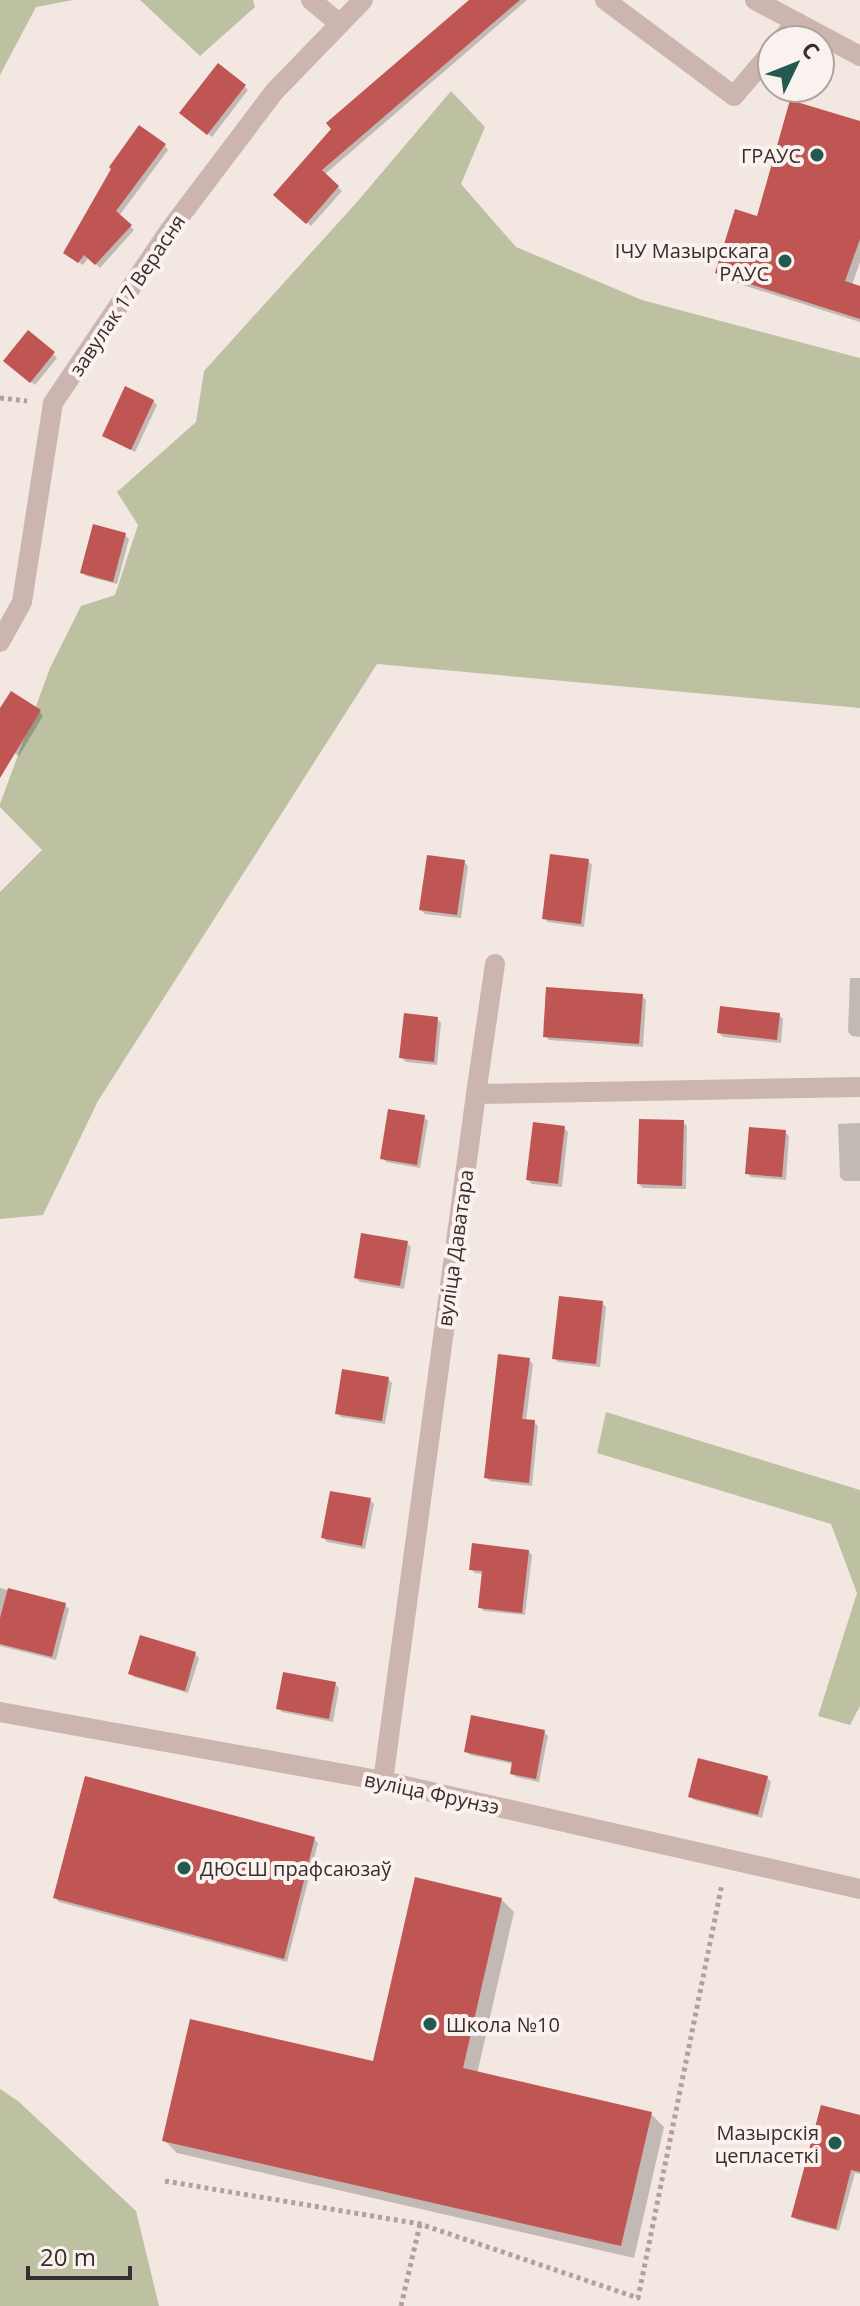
<svg xmlns="http://www.w3.org/2000/svg" width="860" height="2306" font-family="'Open Sans',sans-serif">
	<style>
		.green { fill: #bdc1a2 }
		.shadow { fill: #0003 }
		.building { fill: #bf5653 }
		.lines { fill: none; stroke-linecap: round; stroke-linejoin: round }
		.path { stroke: #b69f98; stroke-width: 5; stroke-dasharray: 4 4; stroke-linecap: butt }
		.minor { stroke: #cbb5ae; stroke-width: 20 }
		.poi-dot { fill: #235951; stroke: #faf2ee; stroke-width: 3 }
		.labels { text-anchor: middle; dominant-baseline: central; stroke-width: 8; stroke-linejoin: round; paint-order: stroke }
		.poi-label { font-size: 20px; fill: #3a2d2c; stroke: #faf2ee; text-anchor: end }
		.street-label { font-size: 20px; fill: #3a2d2c; stroke: #faf2ee }
	</style>
	<rect width="100%" height="100%" fill="#f3e7e2"/>
	<g class="green">
		<polygon points="0,0 73,0 36,7 0,75"/>
		<polygon points="140,0 253,0 255,7 200,56"/>
		<polygon points="451,91 485,127 461,184 516,247 642,300 860,358 860,708 377,664 98,1101 43,1215 0,1219 0,892 42,850 0,807 0,804 50,668 81,606 115,595 138,525 117,492 196,422 204,371 357,202"/>
		<polygon points="606,1412 860,1490 860,1706 850,1725 818,1716 857,1593 831,1524 597,1453"/>
		<polygon points="0,2089 18,2101 136,2211 159,2306 0,2306"/>
	</g>
	<g class="shadow">
		<polygon points="472,0 527,0 324,175 342,191 311,226 276,195"/>
		<polygon points="244,86 248,90 212,137 186,117"/>
		<polygon points="860,123 860,262 852,285 860,288 860,322 724,279 717,273 759,219"/>
		<polygon points="165,146 168,150 119,216 134,230 100,268 89,257 83,265 70,257"/>
		<polygon points="53,354 57,358 35,385 9,364"/>
		<polygon points="153,401 157,405 135,452 104,436"/>
		<polygon points="125,535 129,539 117,584 86,576 82,572"/>
		<polygon points="0,712 40,712 43,716 19,756 0,744"/>
		<polygon points="588,861 592,865 584,927 548,922 544,918"/>
		<polygon points="464,862 468,866 461,918 425,914 421,910"/>
		<polygon points="850,978 860,978 860,1037 852,1036 848,1032"/>
		<polygon points="642,996 646,1000 643,1047 549,1040 545,1036"/>
		<polygon points="779,1015 783,1019 781,1043 723,1037 719,1033"/>
		<polygon points="437,1019 441,1023 437,1065 406,1062 402,1058"/>
		<polygon points="424,1117 428,1121 420,1168 386,1162 383,1158"/>
		<polygon points="683,1122 687,1126 686,1189 643,1188 639,1184"/>
		<polygon points="860,1123 860,1181 844,1181 840,1177 838,1124"/>
		<polygon points="564,1128 568,1132 562,1187 532,1184 528,1180"/>
		<polygon points="785,1132 789,1136 786,1180 751,1177 747,1173"/>
		<polygon points="407,1243 411,1247 404,1289 360,1282 356,1278"/>
		<polygon points="602,1303 606,1307 600,1367 558,1362 554,1358"/>
		<polygon points="529,1360 533,1364 526,1421 534,1422 538,1426 532,1486 490,1481 486,1477"/>
		<polygon points="388,1379 392,1383 385,1424 341,1417 337,1413"/>
		<polygon points="370,1500 374,1504 365,1549 327,1542 324,1538"/>
		<polygon points="528,1551 532,1555 525,1615 484,1611 480,1607 484,1574 475,1573 471,1569"/>
		<polygon points="0,1588 65,1605 69,1609 56,1660 0,1646"/>
		<polygon points="195,1654 199,1658 188,1693 134,1677 130,1673"/>
		<polygon points="335,1684 339,1688 333,1722 282,1712 278,1708"/>
		<polygon points="544,1732 548,1736 539,1782 516,1777 512,1773 513,1764 470,1755 466,1751"/>
		<polygon points="767,1778 771,1782 762,1818 694,1800 690,1796"/>
		<polygon points="314,1839 318,1843 287,1962 59,1902 55,1898"/>
		<polygon points="501,1899 514,1912 477,2074 651,2114 664,2127 634,2258 177,2153 164,2140 375,2063"/>
		<polygon points="860,2117 860,2174 855,2173 839,2231 797,2220 793,2216"/>
	</g>
	<g class="building">
		<polygon points="469,0 520,0 322,170 339,186 306,224 273,195 331,129 326,123"/>
		<polygon points="218,63 246,85 207,135 179,113"/>
		<polygon points="790,100 860,121 860,239 845,281 860,286 860,319 715,273 735,209 757,216"/>
		<polygon points="139,125 166,144 116,211 132,225 95,265 84,255 78,263 63,253 111,169 109,167"/>
		<polygon points="28,330 55,352 30,383 3,361"/>
		<polygon points="125,386 154,400 131,450 102,436"/>
		<polygon points="93,524 126,533 113,582 80,573"/>
		<polygon points="11,691 41,710 0,778 0,708"/>
		<polygon points="550,854 589,859 581,924 542,919"/>
		<polygon points="427,855 465,860 457,915 419,910"/>
		<polygon points="546,987 643,994 639,1044 543,1037"/>
		<polygon points="720,1006 780,1013 777,1040 717,1033"/>
		<polygon points="404,1013 438,1017 434,1062 399,1058"/>
		<polygon points="388,1109 425,1115 417,1165 380,1159"/>
		<polygon points="639,1119 684,1120 682,1186 637,1184"/>
		<polygon points="533,1122 565,1126 558,1184 526,1180"/>
		<polygon points="749,1127 786,1130 782,1177 745,1174"/>
		<polygon points="361,1233 408,1241 400,1286 354,1278"/>
		<polygon points="559,1296 603,1301 596,1364 552,1359"/>
		<polygon points="498,1354 530,1358 522,1419 535,1420 529,1483 484,1478"/>
		<polygon points="342,1369 389,1377 382,1421 335,1414"/>
		<polygon points="330,1491 371,1498 362,1546 321,1538"/>
		<polygon points="472,1543 529,1550 522,1613 478,1608 482,1571 469,1570"/>
		<polygon points="8,1588 66,1603 52,1657 0,1644 0,1618"/>
		<polygon points="140,1635 196,1652 185,1691 128,1674"/>
		<polygon points="283,1672 336,1682 329,1719 276,1709"/>
		<polygon points="471,1715 545,1730 536,1779 510,1774 512,1762 464,1752"/>
		<polygon points="698,1758 768,1776 758,1815 688,1797"/>
		<polygon points="85,1776 315,1837 284,1959 53,1898"/>
		<polygon points="415,1877 502,1898 463,2068 652,2112 621,2246 162,2141 190,2019 373,2061"/>
		<polygon points="821,2105 860,2115 860,2172 851,2170 836,2229 791,2217"/>
	</g>
	<g class="lines">
		<g class="path">
			<polyline points="0,398 27,401"/>
			<polyline points="165,2181 420,2224 638,2298 722,1884"/>
			<polyline points="401,2306 420,2224"/>
		</g>
		<g class="minor">
			<polyline points="311,0 340,24"/>
			<polyline points="605,0 734,96 772,51"/>
			<polyline points="755,0 860,56"/>
			<polyline points="781,40 797,22"/>
			<polyline points="0,642 22,602 53,403 169,231 274,92 363,0"/>
			<polyline points="476,1094 495,964"/>
			<polyline points="0,1712 383,1781 860,1889"/>
			<polyline points="383,1781 476,1094 860,1087"/>
		</g>
	</g>
	<g class="poi-dot">
		<circle cx="817" cy="155" r="8"/>
		<circle cx="785" cy="261" r="8"/>
		<circle cx="184" cy="1868" r="8"/>
		<circle cx="430" cy="2024" r="8"/>
		<circle cx="835" cy="2143" r="8"/>
	</g>
	<g class="labels">
		<g class="poi-label">
			<text x="801" y="155">ГРАУС</text>
			<text x="769" y="250">ІЧУ Мазырскага<tspan x="769" dy="23">РАУС</tspan></text>
			<text x="200" y="1868" text-anchor="start">ДЮСШ прафсаюзаў</text>
			<text x="446" y="2024" text-anchor="start">Школа №10</text>
			<text x="819" y="2132">Мазырскія<tspan x="819" dy="23">цепласеткі</tspan></text>
		</g>
		<g class="street-label">
			<text transform="translate(127 295) rotate(-56)">завулак 17 Верасня</text>
			<text transform="translate(455 1248) rotate(-82)">вуліца Даватара</text>
			<text transform="translate(432 1793) rotate(12)">вуліца Фрунзэ</text>
		</g>
	</g>
	<g transform="translate(796 64) rotate(47)"><circle r="38" fill="#faf2ee" stroke="#ada3a0" stroke-width="2"/>
	<path d="M0-6L14 30L0 20L-14 30Z" fill="#235951"/>
	<text y="-12" font-size="22" font-weight="bold" text-anchor="middle" fill="#3a2d2c">С</text>
	</g>
	<path d="M28 2266v12h102v-12" fill="none" stroke="#3a2d2c" stroke-width="4"/>
	<text x="40" y="2266" font-size="24" fill="#3a2d2c" stroke="#faf2ee" stroke-width="6" paint-order="stroke">20 m</text>
</svg>
